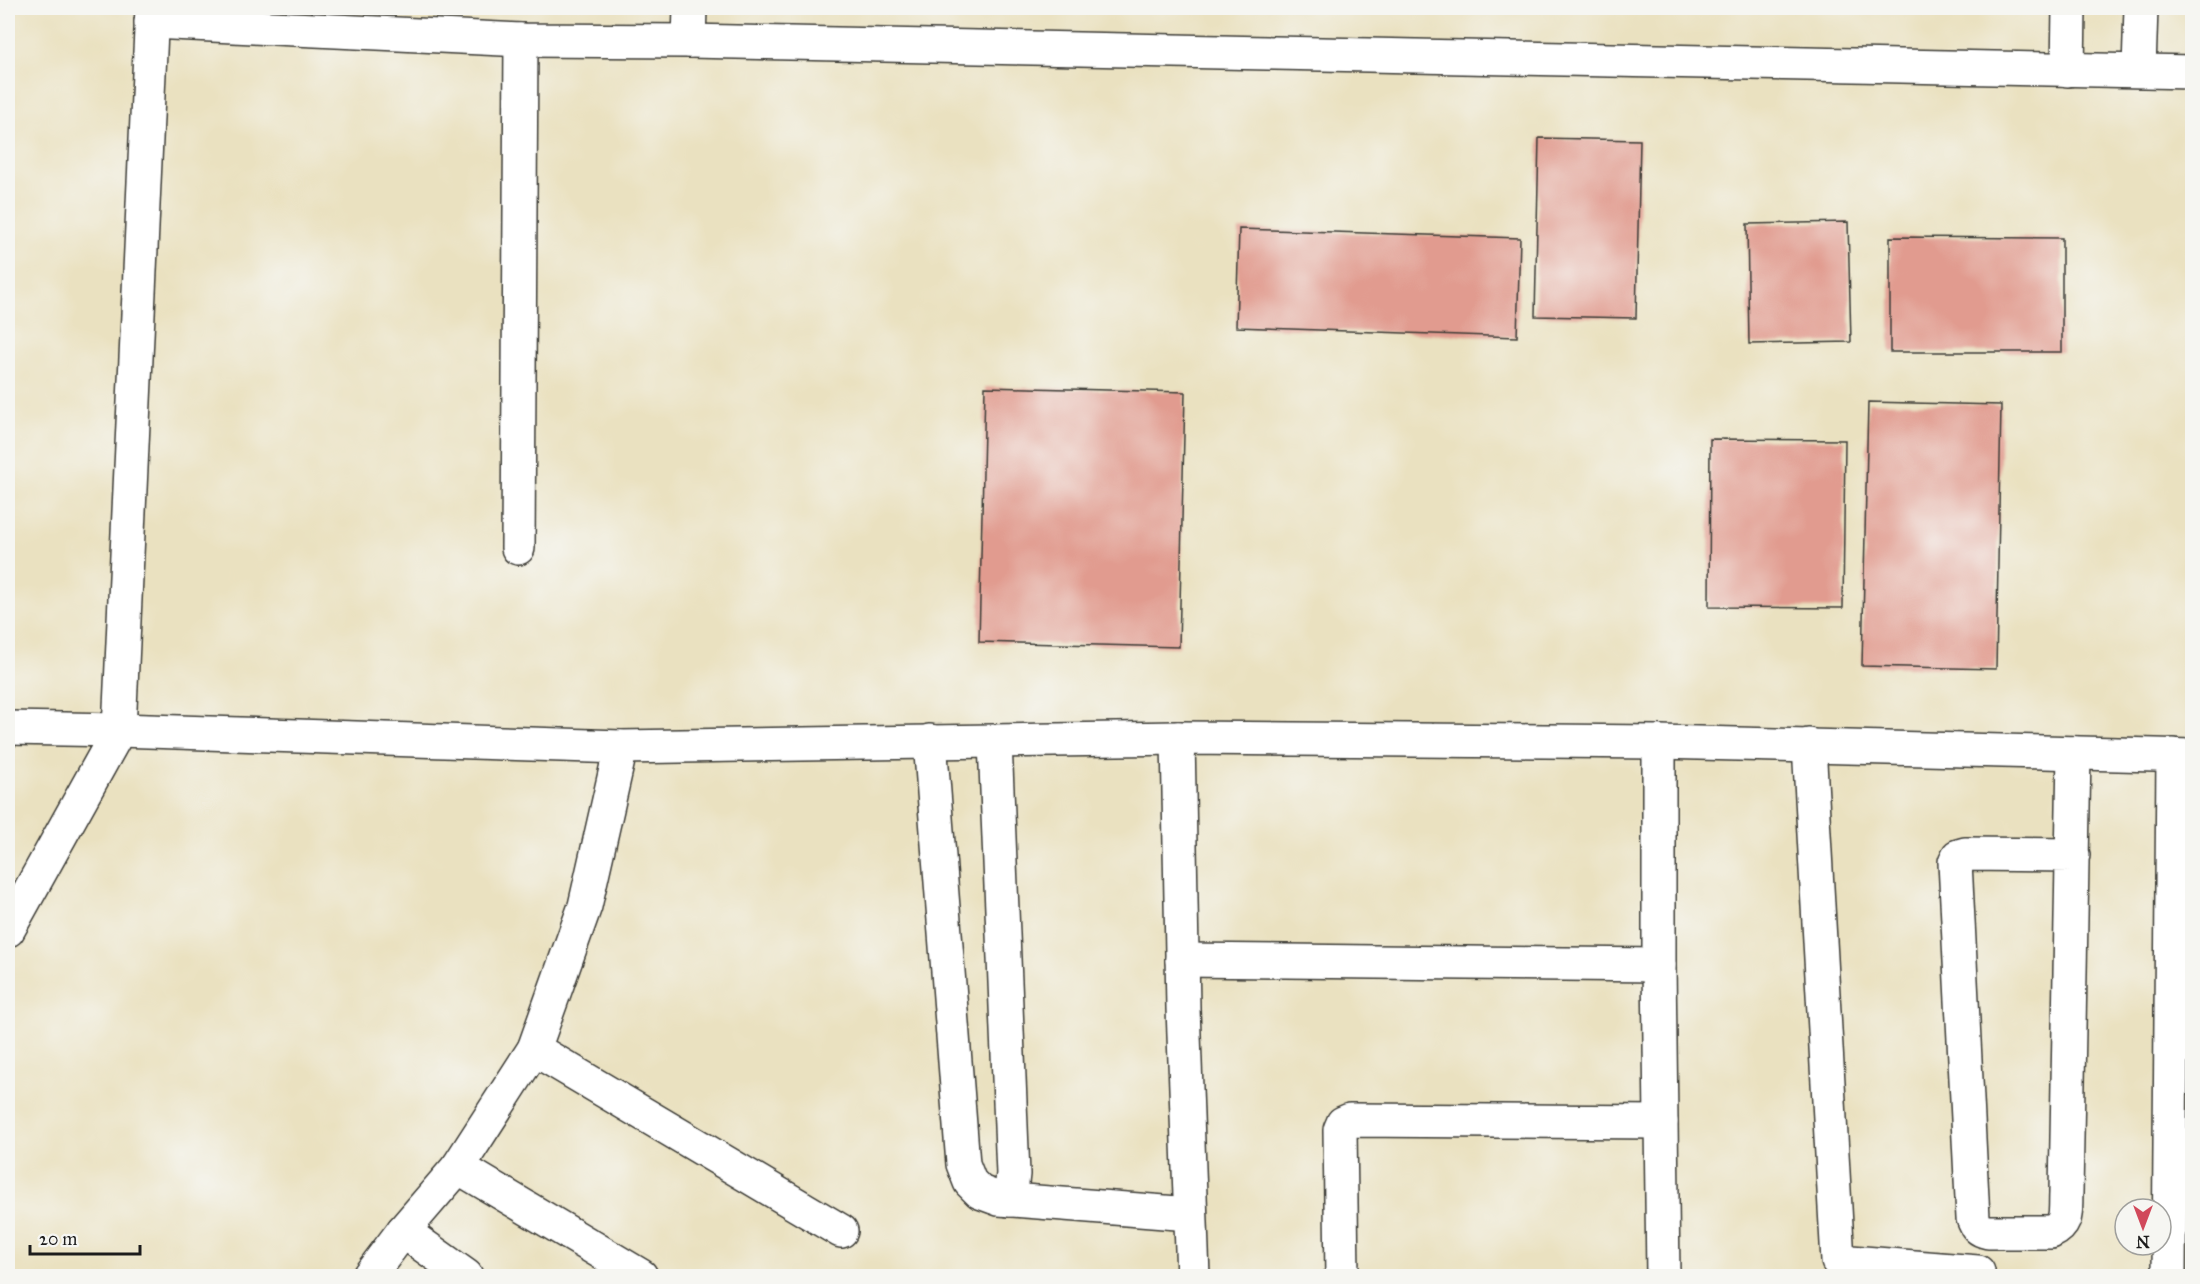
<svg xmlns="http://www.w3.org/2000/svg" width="2200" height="1284" font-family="'IM FELL Great Primer',serif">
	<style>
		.building { fill: #e19b8f }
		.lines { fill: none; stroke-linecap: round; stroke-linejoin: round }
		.minor-casing { stroke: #3b3a35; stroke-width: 36 }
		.minor { stroke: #fff; stroke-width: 33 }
	</style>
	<rect width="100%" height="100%" fill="#f6f6f2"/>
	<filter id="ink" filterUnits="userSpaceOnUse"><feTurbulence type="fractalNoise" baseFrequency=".0167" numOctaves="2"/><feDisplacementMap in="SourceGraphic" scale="12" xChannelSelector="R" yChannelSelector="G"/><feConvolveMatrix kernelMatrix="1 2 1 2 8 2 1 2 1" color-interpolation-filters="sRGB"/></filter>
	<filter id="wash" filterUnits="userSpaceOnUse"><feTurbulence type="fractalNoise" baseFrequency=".008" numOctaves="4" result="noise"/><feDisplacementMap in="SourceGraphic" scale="24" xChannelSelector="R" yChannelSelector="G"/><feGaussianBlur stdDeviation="1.35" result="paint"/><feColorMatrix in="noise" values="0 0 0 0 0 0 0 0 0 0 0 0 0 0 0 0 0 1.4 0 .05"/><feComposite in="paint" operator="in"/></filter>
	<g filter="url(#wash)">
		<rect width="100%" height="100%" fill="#eae1c0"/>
		<g id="blocks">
			<g class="building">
				<polygon points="1539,138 1640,140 1636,318 1535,316"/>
				<polygon points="1848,222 1851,342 1749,344 1747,224"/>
				<polygon points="1239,229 1520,238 1517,337 1236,327"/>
				<polygon points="1890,237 2062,238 2062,352 1890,352"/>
				<polygon points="985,387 1185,392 1179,647 979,642"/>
				<polygon points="1868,402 2001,405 1996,669 1862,666"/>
				<polygon points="1710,439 1845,440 1843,608 1709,607"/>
			</g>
		</g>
	</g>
	<g filter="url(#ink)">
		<use href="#blocks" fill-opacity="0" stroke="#3b3a35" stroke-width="1.5"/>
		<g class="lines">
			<defs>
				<g id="minor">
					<polyline points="151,22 521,40 689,41 2192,72"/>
					<polyline points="689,41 690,8"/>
					<polyline points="2139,69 2141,8"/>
					<polyline points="2068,70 2069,8"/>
					<polyline points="518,548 521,40"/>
					<polyline points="8,728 119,730 621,747 1178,738 1659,742 2192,756"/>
					<polyline points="1178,738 1183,1008 1193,1276"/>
					<polyline points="930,741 963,1164 970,1182 980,1192 999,1199 1190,1214"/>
					<polyline points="995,742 1013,1174 1010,1200"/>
					<polyline points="1809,745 1838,1261 1978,1272 1978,1276"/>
					<path d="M 2073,855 L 1965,854 L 1958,856 L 1955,862 L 1973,1218 C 1976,1227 1979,1230 1988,1232 L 2051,1232 C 2069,1224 2065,1211 2066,1193 L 2074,753"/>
					<polyline points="8,930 119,730 152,8"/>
					<polyline points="1182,960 1659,965 1659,742"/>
					<polyline points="1659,965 1663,1276"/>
					<polyline points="534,1049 841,1231"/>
					<polyline points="458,1167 641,1276"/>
					<polyline points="403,1231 466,1276"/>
					<polyline points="369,1276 403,1231 458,1167 534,1049 585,906 621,747"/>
					<polyline points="1342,1276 1340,1130 1343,1123 1350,1120 1661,1122"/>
					<polyline points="2169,1276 2173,755"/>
				</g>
			</defs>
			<use href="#minor" class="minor-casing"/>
			<use href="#minor" class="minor"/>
		</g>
	</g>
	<rect width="2200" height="1284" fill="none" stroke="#f6f6f2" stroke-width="30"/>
	<g transform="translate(2143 1227) rotate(180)"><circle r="28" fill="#f6f6f2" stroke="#9f9f9c" stroke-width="1.5"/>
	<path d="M0-4.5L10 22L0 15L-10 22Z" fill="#d1495b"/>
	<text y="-9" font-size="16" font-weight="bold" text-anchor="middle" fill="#1c1c1c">N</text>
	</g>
	<path d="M30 1245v9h110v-9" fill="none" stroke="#1c1c1c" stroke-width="3"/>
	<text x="39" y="1245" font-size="18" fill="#1c1c1c" stroke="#f6f6f2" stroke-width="4.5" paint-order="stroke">20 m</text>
</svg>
